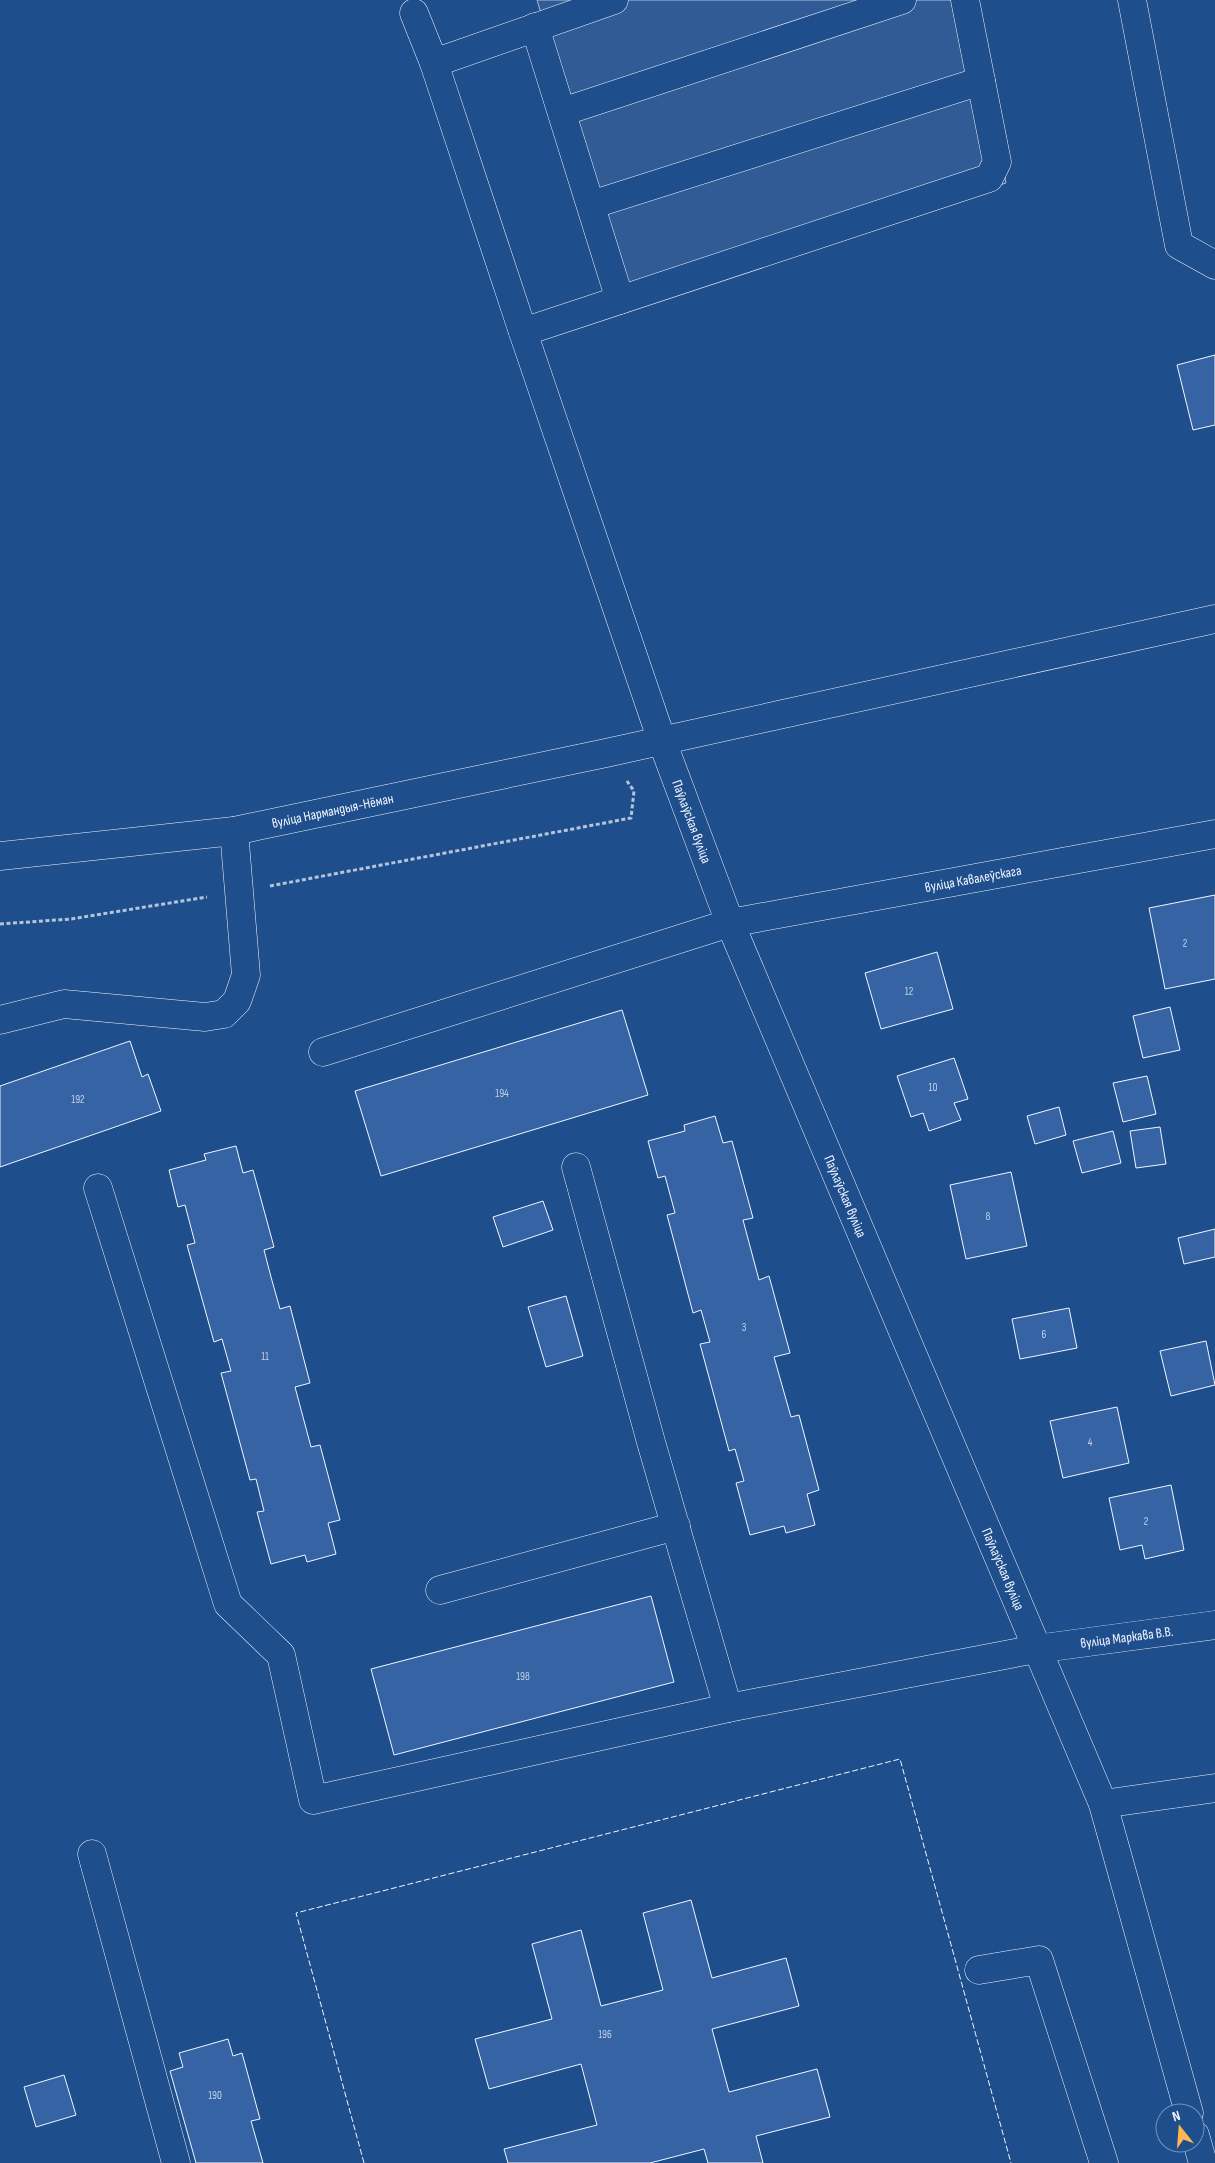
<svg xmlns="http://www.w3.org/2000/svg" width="1215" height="2163" font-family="'Sofia Sans Condensed',sans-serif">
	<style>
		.parking { fill: #305b95; stroke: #a8bbd7 }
		.building { fill: #3563a3; stroke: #f2f6ff }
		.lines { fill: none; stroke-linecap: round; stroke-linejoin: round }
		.minor-casing { stroke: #f2f6ff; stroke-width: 29 }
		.path { stroke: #b3c4dc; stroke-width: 3; stroke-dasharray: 4 2.5; stroke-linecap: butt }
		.minor { stroke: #1f4e8c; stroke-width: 28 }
		.fence { stroke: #f2f6ff; stroke-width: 1; stroke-dasharray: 6 2.5; stroke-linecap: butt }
		.labels { text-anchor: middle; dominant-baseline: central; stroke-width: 4; stroke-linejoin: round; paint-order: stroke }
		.number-label { font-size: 11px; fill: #c3d1e8 }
		.street-label { font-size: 14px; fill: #f2f6ff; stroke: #1f4e8c }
	</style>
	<rect width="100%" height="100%" fill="#1f4e8c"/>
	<polygon class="parking" points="537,0 973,0 1006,183 630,307"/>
	<g class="building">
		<polygon points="1215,355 1215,425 1193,430 1177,365"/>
		<polygon points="1215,895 1215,979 1165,989 1149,908"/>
		<polygon points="937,952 953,1009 881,1029 865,973"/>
		<polygon points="1170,1007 1180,1050 1143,1058 1133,1016"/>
		<polygon points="622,1010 648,1095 381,1176 355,1091"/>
		<polygon points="130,1041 142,1077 148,1074 161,1111 0,1167 0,1086"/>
		<polygon points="954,1058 968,1099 954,1103 961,1120 929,1131 923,1113 911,1117 897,1076"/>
		<polygon points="1147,1076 1156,1114 1123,1122 1113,1083"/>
		<polygon points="1059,1107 1066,1135 1035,1144 1027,1116"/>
		<polygon points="715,1116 723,1143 732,1141 753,1218 743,1220 759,1280 769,1276 790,1353 774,1357 791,1417 799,1415 819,1490 807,1494 815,1525 786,1533 784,1526 750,1535 736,1483 744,1481 735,1449 729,1451 700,1344 710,1342 701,1310 693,1313 667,1215 675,1213 665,1176 658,1178 648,1141 685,1131 684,1125"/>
		<polygon points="1160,1127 1166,1164 1136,1168 1130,1131"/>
		<polygon points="1113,1131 1121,1163 1082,1173 1073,1141"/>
		<polygon points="236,1146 243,1173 253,1170 274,1247 264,1250 271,1277 280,1309 290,1306 310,1383 295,1387 311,1447 320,1445 340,1520 328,1523 336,1554 307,1562 305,1555 271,1564 257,1512 264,1511 256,1479 250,1480 221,1373 231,1371 222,1339 214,1342 187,1245 195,1243 185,1205 178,1207 169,1170 206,1160 204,1154"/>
		<polygon points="1011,1172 1027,1246 966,1259 950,1185"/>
		<polygon points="543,1201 553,1230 503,1247 493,1217"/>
		<polygon points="1215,1229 1215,1257 1184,1264 1178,1238"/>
		<polygon points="566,1296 583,1356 546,1367 528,1307"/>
		<polygon points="1069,1308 1077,1348 1020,1359 1012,1319"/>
		<polygon points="1206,1341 1215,1385 1171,1396 1160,1351"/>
		<polygon points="1117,1407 1129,1463 1063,1478 1050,1421"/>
		<polygon points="1171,1485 1184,1550 1145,1559 1142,1545 1120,1550 1109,1498"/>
		<polygon points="651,1596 674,1682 394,1755 371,1669"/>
		<polygon points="691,1900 712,1978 786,1958 799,2006 712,2029 729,2092 817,2069 830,2117 756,2136 763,2163 708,2163 704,2149 650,2163 508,2163 504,2149 597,2125 581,2064 489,2089 475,2039 552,2019 532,1944 581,1930 601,2006 663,1990 643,1913"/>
		<polygon points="228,2039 233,2056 242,2053 260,2119 251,2121 263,2163 196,2163 170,2071 183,2067 179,2053"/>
		<polygon points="64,2075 76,2115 36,2127 24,2087"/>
	</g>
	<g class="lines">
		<defs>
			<g id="minor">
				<polyline points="1132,0 1179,245 1215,265"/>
				<path id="s1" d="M 414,13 L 434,63 L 523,332 L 662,741 L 730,923 L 1103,1804 L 1189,2113"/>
				<polyline points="535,27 620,300"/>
				<polyline points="434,63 614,0"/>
				<polyline points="562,112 902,0"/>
				<polyline points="591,205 981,81"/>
				<polyline points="523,332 989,178 997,162 965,0"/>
				<path id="s2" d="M 0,856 L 234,831 L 606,753 L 1215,619"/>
				<polyline points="0,1020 64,1004 205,1017 224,1014 237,1001 246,975 234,831"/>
				<path id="s3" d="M 323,1052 L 730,923 L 1215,834"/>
				<polyline points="576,1167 651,1442 728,1708"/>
				<path id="s4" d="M 98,1188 L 228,1604 L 281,1655 L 313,1800 L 728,1708 L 1036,1649 L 1215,1625"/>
				<polyline points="440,1590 676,1526"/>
				<polyline points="1103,1804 1215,1788"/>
				<polyline points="92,1854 176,2163"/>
				<polyline points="979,1970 1039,1960 1104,2163"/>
				<polyline points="1195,2135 1203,2163"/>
			</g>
		</defs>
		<use href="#minor" class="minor-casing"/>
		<g class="path">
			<polyline points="270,886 631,818 634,791 627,781"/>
			<polyline points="0,924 71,919 207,897"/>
		</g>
		<use href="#minor" class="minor"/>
		<polyline class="fence" points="364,2163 296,1913 900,1759 1011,2163"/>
	</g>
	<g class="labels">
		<g class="number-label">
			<text x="1185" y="943">2</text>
			<text x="909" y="991">12</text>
			<text x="933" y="1087">10</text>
			<text x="502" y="1093">194</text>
			<text x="78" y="1099">192</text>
			<text x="988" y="1216">8</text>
			<text x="744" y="1327">3</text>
			<text x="1044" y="1334">6</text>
			<text x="265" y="1356">11</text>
			<text x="1090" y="1442">4</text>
			<text x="1146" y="1521">2</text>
			<text x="523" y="1676">198</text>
			<text x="605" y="2034">196</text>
			<text x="215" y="2095">190</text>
		</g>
		<g class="street-label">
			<text stroke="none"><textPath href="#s2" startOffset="336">вуліца Нармандыя-Нёман</textPath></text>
			<text stroke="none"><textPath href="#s1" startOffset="855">Паўлаўская вуліца</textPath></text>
			<text stroke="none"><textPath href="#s3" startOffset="674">вуліца Кавалеўскага</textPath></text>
			<text stroke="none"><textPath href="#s1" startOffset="1260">Паўлаўская вуліца</textPath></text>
			<text stroke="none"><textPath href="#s1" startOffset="1665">Паўлаўская вуліца</textPath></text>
			<text stroke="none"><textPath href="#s4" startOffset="1488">вуліца Маркава В.В.</textPath></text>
		</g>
	</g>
	<g transform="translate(1180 2128) rotate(343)"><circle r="24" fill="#1f4e8c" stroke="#7391ba"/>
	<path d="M0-4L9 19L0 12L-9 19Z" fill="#ffb74d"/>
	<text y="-8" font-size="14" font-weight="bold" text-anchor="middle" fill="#f2f6ff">N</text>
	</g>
</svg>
